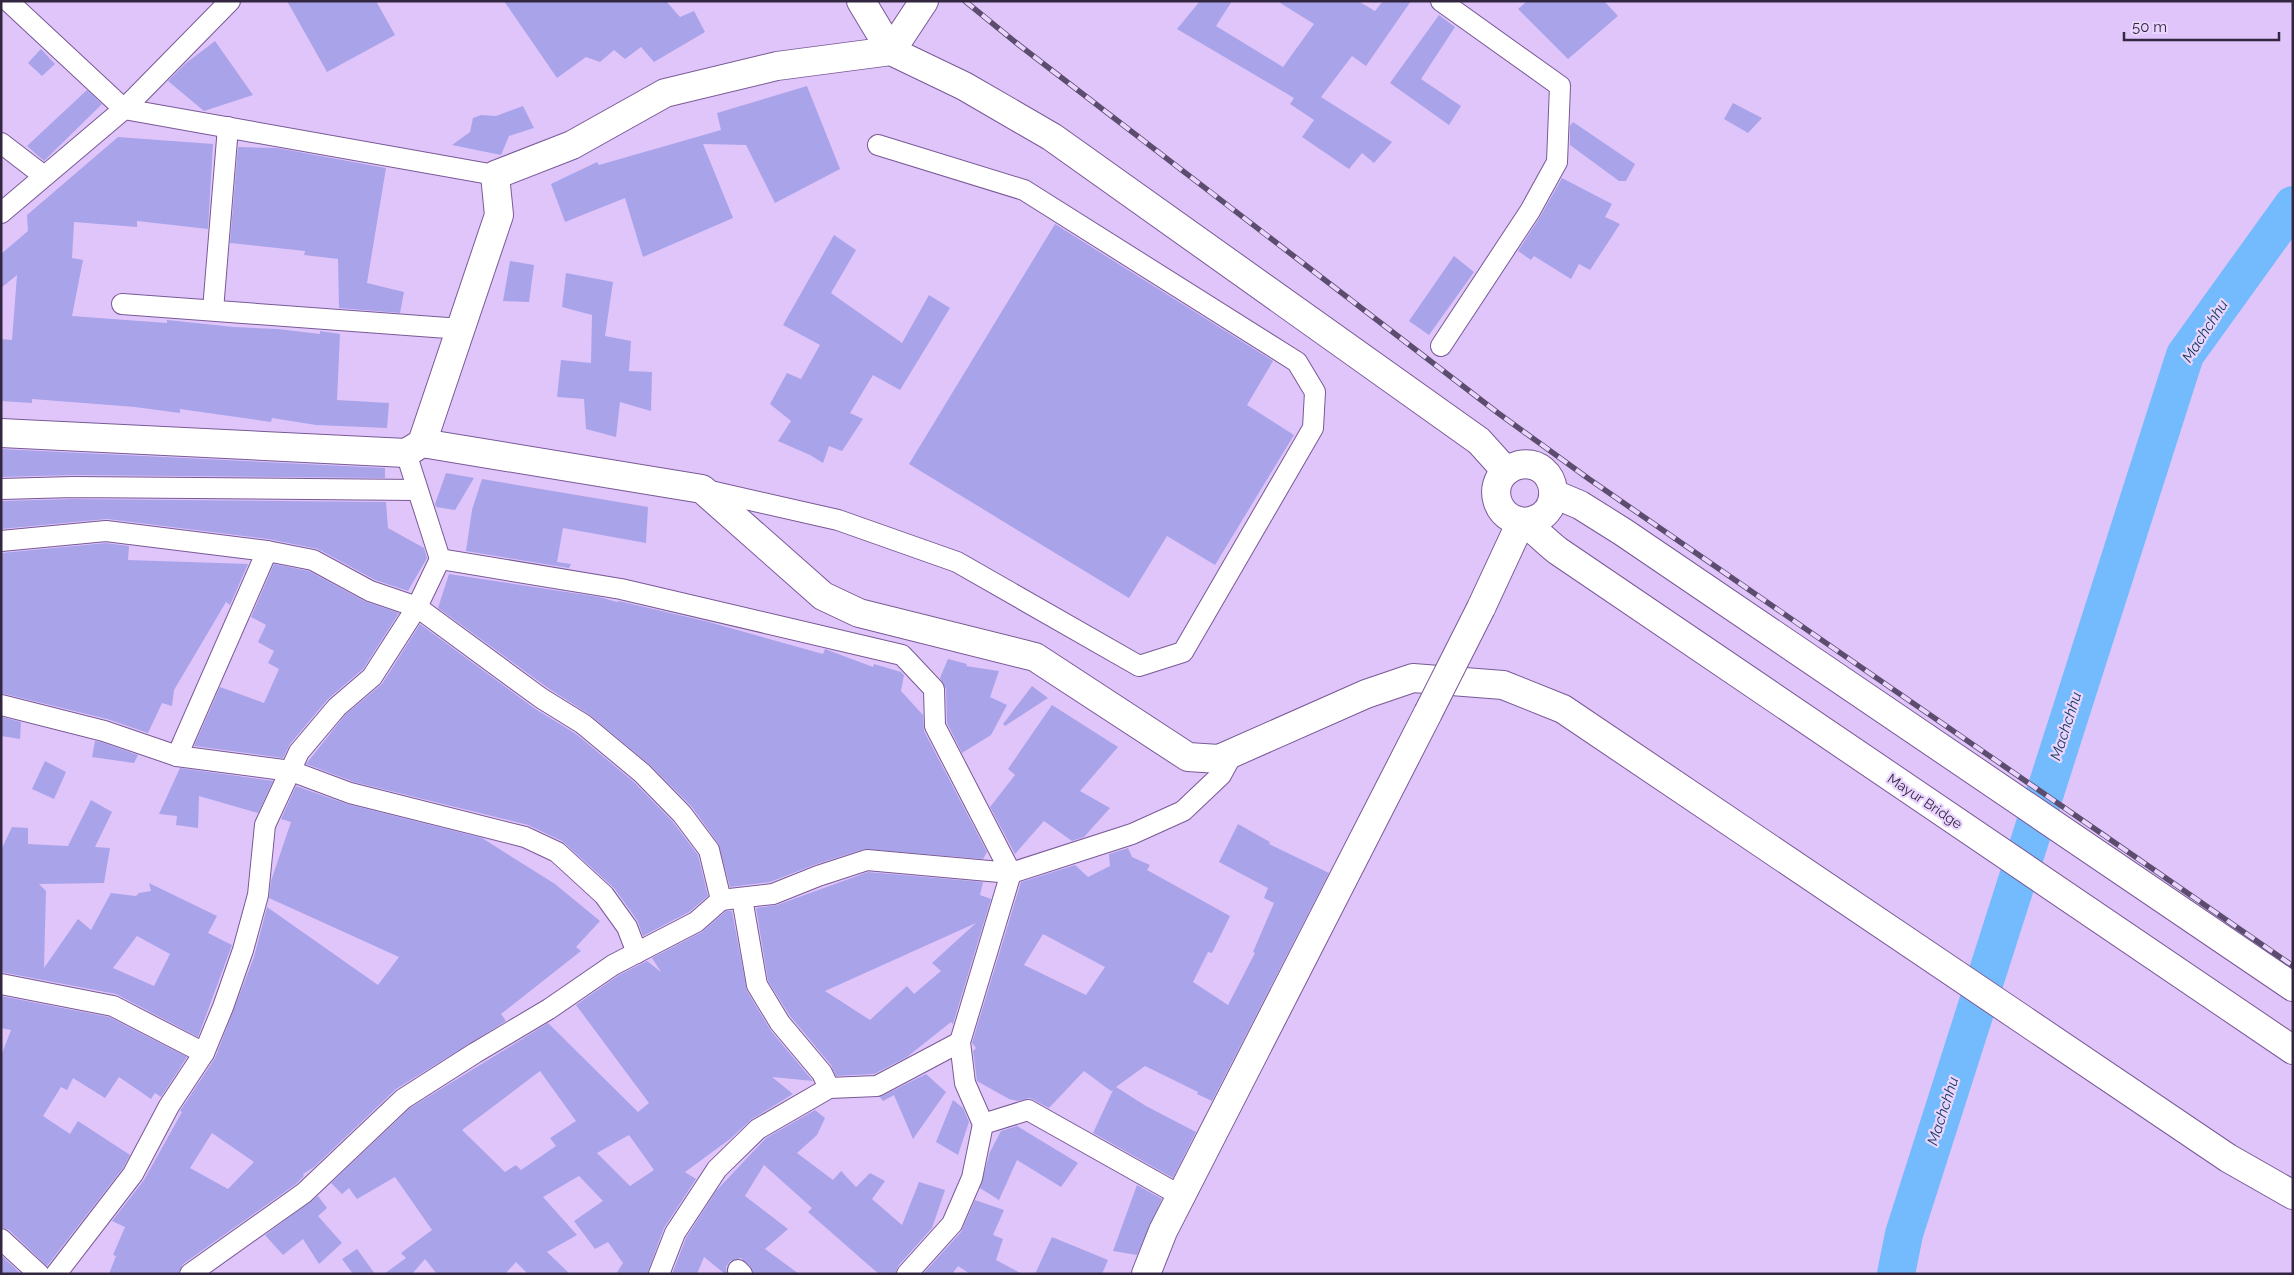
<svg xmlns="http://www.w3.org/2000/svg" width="2294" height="1275" font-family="Raleway,sans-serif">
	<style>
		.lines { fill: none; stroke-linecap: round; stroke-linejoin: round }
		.river { stroke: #73bbfc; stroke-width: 38 }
		.building { fill: #a9a3e9; fill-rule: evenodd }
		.street-casing { stroke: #795996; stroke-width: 22 }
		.secondary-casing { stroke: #795996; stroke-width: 30 }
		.primary-casing { stroke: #795996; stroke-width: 30 }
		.street { stroke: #fff; stroke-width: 20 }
		.secondary { stroke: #fff; stroke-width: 28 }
		.primary { stroke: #fff; stroke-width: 28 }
		.rail-casing { stroke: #5c4c6d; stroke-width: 5.5 }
		.rail { stroke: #ead5ff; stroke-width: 4; stroke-dasharray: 11; stroke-linecap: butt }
		.secondary-bridge-casing { stroke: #795996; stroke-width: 30; stroke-linecap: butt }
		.secondary-bridge { stroke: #fff; stroke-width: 28 }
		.labels { text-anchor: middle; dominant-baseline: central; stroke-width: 4.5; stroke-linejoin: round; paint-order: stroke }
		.street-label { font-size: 14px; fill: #332640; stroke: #ead5ff }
		.water-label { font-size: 15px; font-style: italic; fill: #153b5b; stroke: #ead5ff }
	</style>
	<rect width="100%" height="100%" fill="#e0c5fb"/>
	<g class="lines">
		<polyline class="river" points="1896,1274 1904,1234 2185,355 2293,205"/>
	</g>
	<g class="building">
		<polygon points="287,1 376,1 395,35 327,72"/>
		<polygon points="504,1 666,1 680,17 694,11 705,32 654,62 641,47 625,59 614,50 600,62 586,57 557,78"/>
		<polygon points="1200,1 1232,1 1216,26 1283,67 1314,24 1277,1 1358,1 1375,11 1383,1 1411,1 1366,66 1352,56 1321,97 1392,142 1374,163 1362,153 1349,169 1302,137 1314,120 1290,104 1294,98 1177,29"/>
		<polygon points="1527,1 1604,1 1618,16 1568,59 1518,9"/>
		<polygon points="1439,15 1455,27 1421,79 1461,106 1449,125 1390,83"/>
		<polygon points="215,41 253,95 204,111 168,81 185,64"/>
		<polygon points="41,49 55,64 42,76 28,63"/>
		<polygon points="807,86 840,169 775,203 746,145 703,144 733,218 643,257 625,198 565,222 551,184 597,162 599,165 721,130 717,113"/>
		<polygon points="87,90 102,104 44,161 27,146"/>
		<polygon points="1733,103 1762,118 1748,133 1724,119"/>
		<polygon points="523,106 534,128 509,136 501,155 452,145 470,132 473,118 481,115 496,116"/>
		<polygon points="1573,122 1635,164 1626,181 1619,181 1570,145 1570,126"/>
		<polygon points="118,137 213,144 208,229 137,221 137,227 74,222 72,258 83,260 72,316 167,323 167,320 234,327 278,329 320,334 320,331 340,334 337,400 389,403 387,428 316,425 272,418 271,422 180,409 180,413 135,407 32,399 32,403 1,401 1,339 12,340 17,275 1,288 1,254 28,231 27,215"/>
		<polygon points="238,147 277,148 386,168 367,283 404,292 400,313 339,308 338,259 304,255 305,251 230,243"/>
		<polygon points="1562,178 1612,204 1605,217 1620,224 1590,270 1579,264 1571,279 1534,256 1531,260 1518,251 1540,217"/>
		<polygon points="1055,224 1273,361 1247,405 1294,435 1215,565 1167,536 1129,598 909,464"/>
		<polygon points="834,235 856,250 831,293 902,343 929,295 950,308 900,390 873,375 850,413 863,419 842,451 829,446 823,463 810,455 778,441 791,421 770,404 787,373 801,379 820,345 783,325"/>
		<polygon points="1454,256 1474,272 1429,335 1409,321"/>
		<polygon points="510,261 534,265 529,302 503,301"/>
		<polygon points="566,273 613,282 605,336 631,341 629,371 652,372 651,411 620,402 616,437 586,429 584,399 557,397 561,360 591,363 592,315 562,307"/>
		<polygon points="1,449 385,468 385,478 73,475 1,477"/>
		<polygon points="446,473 474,478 455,510 436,507 435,504"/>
		<polygon points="482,479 648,507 646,543 563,528 557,562 571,564 569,568 466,551 472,510"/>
		<polygon points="73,499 386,502 388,528 424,548 427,558 408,591 375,580 318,549 268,539 107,519 1,529 1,501"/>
		<polygon points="106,543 129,546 128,560 248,564 230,605 226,602 174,690 172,706 162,703 148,733 107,719 1,693 1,553"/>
		<polygon points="274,564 309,571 364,601 399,613 363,669 328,699 290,744 283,758 194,746 220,687 264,703 279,669 268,663 274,651 258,642 266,625 251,617"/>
		<polygon points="449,574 599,597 617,602 619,601 709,622 823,654 825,649 873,667 874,664 901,672 904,675 901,691 923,715 924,731 987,852 983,859 864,849 814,865 770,882 730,887 718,843 691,806 650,765 590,715 548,688 438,608"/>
		<polygon points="420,624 534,708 576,734 634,782 673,822 698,855 708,896 689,912 643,936 637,920 614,888 562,841 528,825 354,782 306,764 345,715 382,684"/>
		<polygon points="948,659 967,664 966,666 999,671 990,697 1007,705 991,735 962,753 947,723 946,689 940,678"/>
		<polygon points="1032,686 1048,698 1005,726 1003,724"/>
		<polygon points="1052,705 1118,747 1080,791 1110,808 1084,837 1072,841 1044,821 1015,854 990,807 1015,775 1008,769"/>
		<polygon points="2,717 21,722 20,739 1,736"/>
		<polygon points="95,741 101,742 138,755 134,763 92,757"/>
		<polygon points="45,761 66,772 54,799 32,789"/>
		<polygon points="180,768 273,781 258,813 199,796 198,828 176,825 177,816 159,814"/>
		<path d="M 296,786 L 347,804 L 482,838 L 555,884 L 600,921 L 576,947 L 581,951 L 501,1014 L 506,1021 L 396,1089 L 314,1167 L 303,1174 L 304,1176 L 296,1184 L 183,1264 L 178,1274 L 109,1274 L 116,1256 L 113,1255 L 125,1227 L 112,1221 L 144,1180 L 182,1112 L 180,1111 L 215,1058 L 254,957 L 267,907 L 378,985 L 399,957 L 269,898 L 271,881 L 291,822 L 281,819 ZM 212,1133 L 254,1162 L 228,1189 L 190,1168 Z"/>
		<path d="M 91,800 L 112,812 L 95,847 L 110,848 L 104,883 L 39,884 L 46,891 L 44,968 L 78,919 L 91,930 L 111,893 L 136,896 L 139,893 L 151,891 L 149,883 L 217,916 L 208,933 L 232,945 L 198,1037 L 116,994 L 1,972 L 1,850 L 12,827 L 28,828 L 28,844 L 68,846 ZM 137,936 L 170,954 L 154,986 L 113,968 Z"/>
		<path d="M 1238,824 L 1270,842 L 1269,844 L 1329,873 L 1212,1101 L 1197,1094 L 1198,1092 L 1145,1066 L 1116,1087 L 1146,1106 L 1196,1132 L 1173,1178 L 1093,1133 L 1113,1090 L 1111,1091 L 1084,1071 L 1049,1108 L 1030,1098 L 1018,1101 L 1009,1099 L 977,1081 L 973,1051 L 976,1048 L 972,1043 L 1021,882 L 1075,865 L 1088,877 L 1110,866 L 1109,854 L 1128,848 L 1132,857 L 1150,865 L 1147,870 L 1230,916 L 1212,953 L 1208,952 L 1193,982 L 1228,1005 L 1255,953 L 1253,952 L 1274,903 L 1264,898 L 1268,888 L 1219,862 ZM 1043,934 L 1105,967 L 1086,995 L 1024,965 Z"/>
		<path d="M 868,872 L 983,882 L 980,895 L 991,899 L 953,1024 L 951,1022 L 907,1057 L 874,1074 L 836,1076 L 831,1065 L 790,1016 L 768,981 L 756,908 L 777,905 ZM 976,923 L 932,963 L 941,971 L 914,994 L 907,986 L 870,1020 L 825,991 Z"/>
		<path d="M 726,911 L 732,911 L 747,991 L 771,1031 L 813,1081 L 772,1077 L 793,1094 L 752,1119 L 730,1139 L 685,1172 L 696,1179 L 664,1228 L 647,1274 L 616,1274 L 623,1263 L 608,1242 L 595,1249 L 574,1221 L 603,1201 L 579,1176 L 543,1197 L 577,1235 L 547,1252 L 570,1274 L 528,1274 L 516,1262 L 505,1274 L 437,1274 L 425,1259 L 412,1274 L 384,1274 L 406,1258 L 401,1253 L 432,1230 L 395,1177 L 357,1199 L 349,1188 L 342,1194 L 331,1183 L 410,1108 L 548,1023 L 638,1112 L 649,1103 L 576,1005 L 619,975 L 647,961 L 661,972 L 652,958 L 702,932 ZM 540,1071 L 576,1121 L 550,1138 L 556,1146 L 521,1170 L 516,1165 L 505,1172 L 462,1130 ZM 629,1135 L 654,1170 L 630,1186 L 597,1153 Z"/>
		<polygon points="1,996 109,1017 187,1057 161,1097 155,1093 151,1099 119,1077 105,1098 73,1078 67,1090 61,1087 43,1116 70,1134 78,1121 130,1155 123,1168 47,1266 9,1230 1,1227 1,1056 11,1030 1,1028"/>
		<polygon points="926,1074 946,1092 913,1139 894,1095 883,1101 880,1097"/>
		<polygon points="953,1100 963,1108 969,1122 958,1155 936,1142"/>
		<polygon points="815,1110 825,1118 817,1135 797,1153 833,1180 841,1171 856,1187 870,1173 885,1181 872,1199 902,1225 919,1182 945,1190 932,1228 898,1266 895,1274 879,1274 865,1262 808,1212 812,1208 764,1165 745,1196 788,1229 765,1249 799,1274 754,1274 750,1266 741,1258 730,1261 726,1267 727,1274 725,1274 704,1257 697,1274 672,1274 686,1238 716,1191 766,1138"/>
		<polygon points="1017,1126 1078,1163 1061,1187 1017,1160 999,1200 980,1188 990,1152 1001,1131"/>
		<polygon points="1137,1185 1162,1199 1137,1255 1113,1251"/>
		<polygon points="318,1196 327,1208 318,1216 342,1243 319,1264 303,1239 283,1255 265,1235"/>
		<polygon points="975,1200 1004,1210 993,1235 1003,1239 996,1260 1022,1274 970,1274 958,1266 952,1274 923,1274 961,1232"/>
		<polygon points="1052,1237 1108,1260 1102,1274 1035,1274"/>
		<polygon points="357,1249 375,1274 353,1274 342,1259"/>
		<polygon points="1,1255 21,1274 1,1274"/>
	</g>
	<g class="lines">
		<defs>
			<g id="street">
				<polyline points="8,1 124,109 495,175"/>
				<polyline points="1,143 44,176"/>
				<polyline points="1,213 124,109 230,1"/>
				<polyline points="122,304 461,329"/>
				<polyline points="213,310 228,127"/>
				<polyline points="1441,346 1530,211 1557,162 1560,86 1441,1"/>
				<polyline points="1,489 73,487 417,490"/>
				<polyline points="706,490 838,520 957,562 1139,666 1183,652 1313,428 1315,392 1297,362 1024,190 878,145"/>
				<polyline points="1,541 106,531 267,551 313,560 370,591 417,607 541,698 583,724 642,773 682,814 709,850 721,900 696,922 613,965 549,1009 475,1053 403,1099 304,1193 190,1274"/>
				<polyline points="440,559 621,589 902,655 934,689 935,726 1011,873 960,1042 965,1083 983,1124 972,1178 952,1224 907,1274"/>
				<polyline points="1,705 104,731 177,756 291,771 350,793 525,837 557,852 604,895 627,927 637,953"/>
				<polyline points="177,756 267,551"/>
				<polyline points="742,898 757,985 780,1023 822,1073 829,1088"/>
				<polyline points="721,900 773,894 818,876 867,860 1011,873 1132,834 1183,811 1221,775 1233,753"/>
				<polyline points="1,984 113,1006 204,1053"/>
				<polyline points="983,1124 1028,1110 1181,1196"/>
				<polyline points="1,1239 39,1274"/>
				<polyline points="738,1270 742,1274"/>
				<polyline points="56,1274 133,1174 169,1106 204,1053 223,1007 243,950 258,895 265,825 299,752 337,707 372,677 417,607 440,559 406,453"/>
				<polyline points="659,1274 675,1233 717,1169 758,1129 829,1088 877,1086 960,1042"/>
			</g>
			<g id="secondary">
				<polyline points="861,1 891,51 924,1"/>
				<polyline points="422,443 702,489 823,596 859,613 1035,657 1188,757 1219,759 1366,694 1413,678 1503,685 1563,709 2228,1158 2293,1195"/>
				<polyline points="1481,608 1521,522"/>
				<polyline points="1146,1274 1163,1231 1428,713"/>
			</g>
			<g id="primary">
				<polyline points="1,433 406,453 422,443 499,215 495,175 572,145 665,93 777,66 891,51 964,86 1052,137 1479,441 1506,471"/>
				<polyline points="1554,494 1580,505 1623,532 2293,987"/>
				<path d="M 1521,522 C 1569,521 1559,457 1519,465 C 1511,467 1504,472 1500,478 C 1492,492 1497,510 1511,518 C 1514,520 1519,520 1522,522 C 1535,529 1546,542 1558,551 L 2293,1050"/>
			</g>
		</defs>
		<use href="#street" class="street-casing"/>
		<use href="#secondary" class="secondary-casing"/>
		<use href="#primary" class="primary-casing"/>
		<use href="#street" class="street"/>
		<use href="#secondary" class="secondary"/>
		<use href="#primary" class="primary"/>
		<defs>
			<polyline id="rail" points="965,1 1019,45 1498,413 1589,479 2293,966"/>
		</defs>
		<use href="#rail" class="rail-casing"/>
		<use href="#rail" class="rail"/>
		<defs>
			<polyline id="secondary-bridge" points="1428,713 1481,608"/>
		</defs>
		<use href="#secondary-bridge" class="secondary-bridge-casing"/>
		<use href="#secondary-bridge" class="secondary-bridge"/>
	</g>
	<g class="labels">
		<g class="street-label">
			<text transform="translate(1925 801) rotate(34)">Mayur Bridge</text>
		</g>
		<g class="water-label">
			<text transform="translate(2205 331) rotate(-57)">Machchhu</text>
			<text transform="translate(2066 726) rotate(-72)">Machchhu</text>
			<text transform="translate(1943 1111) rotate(-72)">Machchhu</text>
		</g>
	</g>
	<rect width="2294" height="1275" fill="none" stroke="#332640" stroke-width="5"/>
	<path d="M2124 32v8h155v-8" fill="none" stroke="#332640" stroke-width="2.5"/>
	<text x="2132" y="32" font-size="15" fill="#332640" stroke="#ead5ff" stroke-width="4" paint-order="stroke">50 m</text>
</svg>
